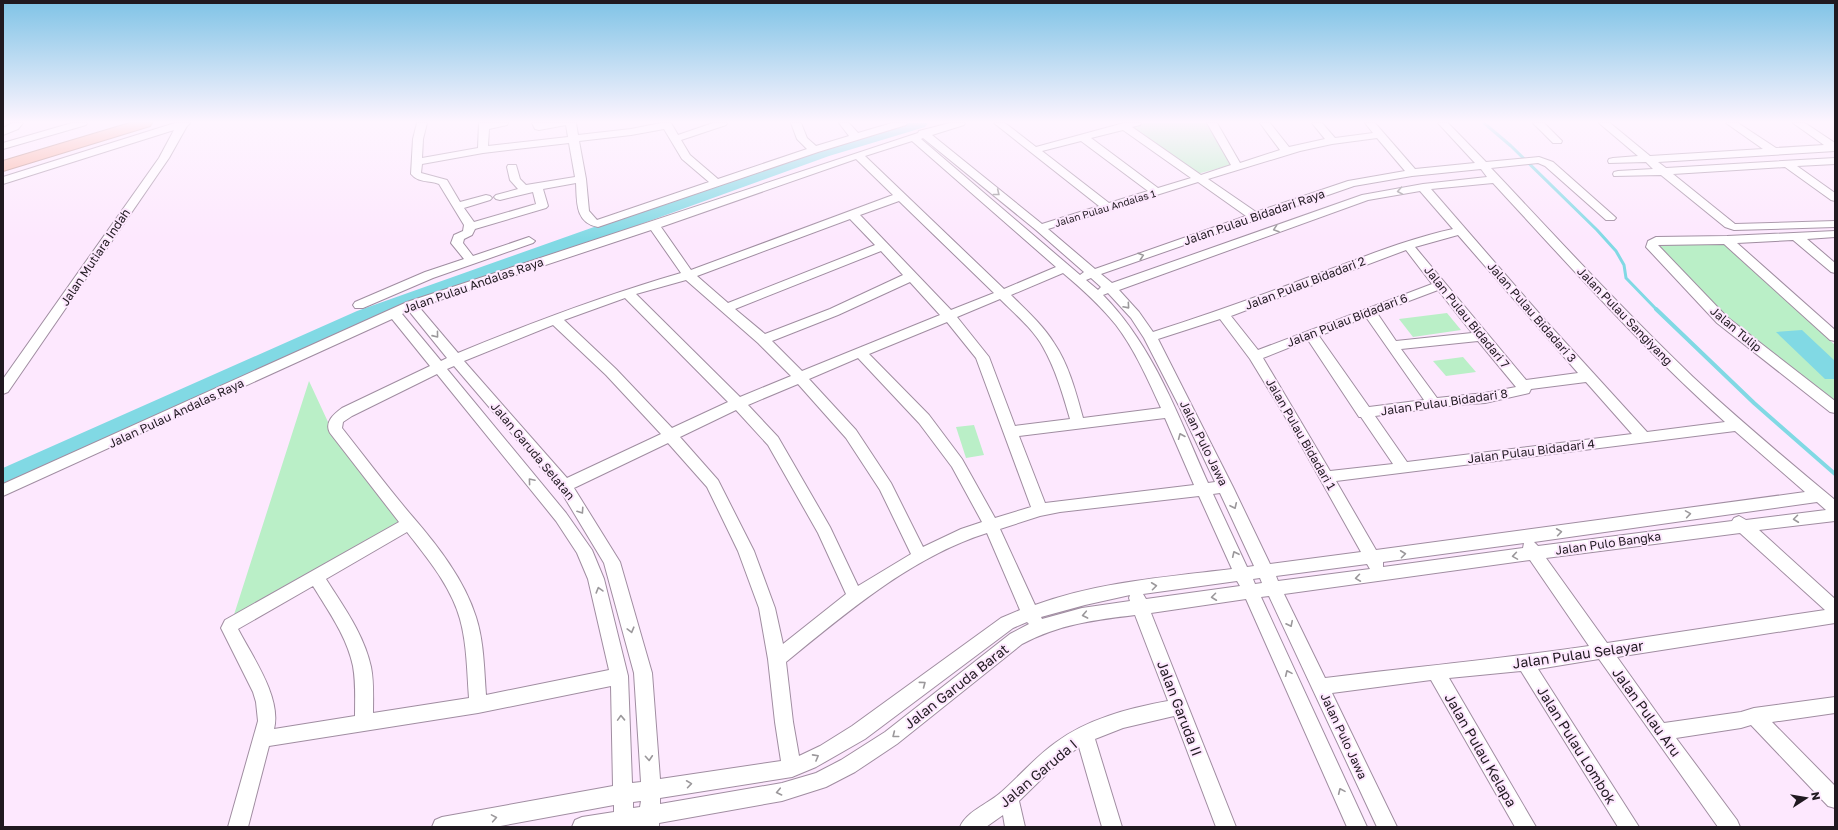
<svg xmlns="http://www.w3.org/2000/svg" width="1838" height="830" font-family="'Golos Text',sans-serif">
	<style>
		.green { fill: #baefc7 }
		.water { fill: #81d9e4 }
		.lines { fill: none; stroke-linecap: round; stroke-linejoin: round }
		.stream-far1 { stroke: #81d9e4; stroke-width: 3 }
		.stream { stroke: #81d9e4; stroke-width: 4 }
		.river { fill: #81d9e4; fill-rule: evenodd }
		.minor-casing { stroke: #a08da1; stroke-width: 2 }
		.highway-casing { stroke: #ad776d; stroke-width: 2 }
		.minor { fill: #fff; fill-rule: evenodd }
		.highway { fill: #f9aa97; fill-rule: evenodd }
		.oneway { stroke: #9b989b }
		.labels { text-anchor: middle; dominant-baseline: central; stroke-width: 4; stroke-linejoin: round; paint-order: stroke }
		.far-street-label { font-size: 10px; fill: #201920; stroke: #fde8fe }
		.street-label { font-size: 12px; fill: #201920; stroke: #fde8fe }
		.near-street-label { font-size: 14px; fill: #201920; stroke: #fde8fe }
	</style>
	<rect width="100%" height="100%" fill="#fde8fe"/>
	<g class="green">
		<polygon points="1145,123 1206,123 1231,165 1197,174 1129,127"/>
		<polygon points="1723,242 1835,345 1835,401 1705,299 1650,246"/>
		<polygon points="1447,313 1461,330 1413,337 1399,319"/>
		<polygon points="1463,357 1476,372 1446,376 1433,361"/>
		<polygon points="309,381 328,422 399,522 231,624"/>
		<polygon points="974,425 984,455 966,458 956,427"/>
	</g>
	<polygon class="water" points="1802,330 1835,361 1835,379 1825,379 1776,332"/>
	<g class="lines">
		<polyline class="stream-far1" points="1484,123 1511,146 1597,230 1616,251 1624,265 1626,278 1657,310"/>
		<polyline class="stream" points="1656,309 1754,403 1835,474"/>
		<polygon class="river" points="901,123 928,123 925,127 829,156 373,321 3,489 3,468 357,311 817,148"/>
		<defs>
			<g id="minor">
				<polygon points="12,123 23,123 18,129 3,135 3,128"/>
				<polygon points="72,123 87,123 86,125 3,149 3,143"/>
				<polygon points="175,123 190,123 187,126 169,158 8,392 3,394 3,379 159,158 174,130 3,184 3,177"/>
				<path d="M 417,123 L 427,123 L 423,139 L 422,158 L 478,148 L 479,123 L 508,123 L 507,125 L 489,129 L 488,146 L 568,137 L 566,125 L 539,130 L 535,129 L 532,123 L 576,123 L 578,135 L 631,129 L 661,123 L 671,123 L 678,135 L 713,123 L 727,123 L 726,125 L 681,140 L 690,155 L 718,179 L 807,149 L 797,139 L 791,123 L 801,123 L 807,138 L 816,146 L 849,136 L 839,123 L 849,123 L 858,133 L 892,123 L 907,123 L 906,125 L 818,152 L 598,227 C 575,223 577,202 576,183 L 543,189 L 548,206 L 546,208 L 475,229 L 472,235 L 464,239 L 463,243 L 473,256 L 529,237 L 535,241 L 533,243 L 433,278 L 363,308 L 355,308 L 353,305 L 355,302 L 425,272 L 464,259 L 451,243 L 454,235 L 463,231 L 464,225 L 439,184 C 429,180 418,183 411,174 L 413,139 ZM 664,129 L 682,159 L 709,182 L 597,220 L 589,211 L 586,179 L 579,141 L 631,135 ZM 569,143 L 575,177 L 526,185 L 520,179 L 516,165 L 508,165 L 507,167 L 510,180 L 518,189 L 496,195 L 494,197 L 496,199 L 500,200 L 533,192 L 536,204 L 474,222 L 464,208 L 490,200 L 492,198 L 490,196 L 486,195 L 460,202 L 447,180 L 421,173 L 422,164 L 483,153 Z"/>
				<path d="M 950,123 L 965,123 L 964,125 L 932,135 L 1042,224 L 1099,206 L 994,123 L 1005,123 L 1036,147 L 1124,123 L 1141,123 L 1140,125 L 1132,127 L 1201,175 L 1231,165 L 1207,123 L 1217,123 L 1240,163 L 1280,150 L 1260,123 L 1270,123 L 1289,147 L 1325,139 L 1312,123 L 1322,123 L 1335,138 L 1373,133 L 1365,123 L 1375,123 L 1415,169 L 1475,163 L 1438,123 L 1448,123 L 1486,162 L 1539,157 L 1553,162 L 1614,216 L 1616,218 L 1614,220 L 1606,220 L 1545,166 L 1538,163 L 1491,168 C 1558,239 1623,310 1693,377 C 1739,420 1787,460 1835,500 L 1835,521 L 1759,530 L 1835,599 L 1835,623 L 1617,657 L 1664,723 L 1741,712 L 1754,708 L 1835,697 L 1835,713 L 1772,722 L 1835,786 L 1835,808 L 1828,806 L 1751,725 L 1741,728 L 1676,738 L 1737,820 L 1740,827 L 1718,827 L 1599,659 L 1538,669 L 1639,827 L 1618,827 L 1521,671 L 1449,678 L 1536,827 L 1515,827 L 1431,680 L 1332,693 L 1397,827 L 1377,827 L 1269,596 L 1261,597 L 1367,827 L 1347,827 L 1246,599 L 1151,613 L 1236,827 L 1216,827 L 1174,716 L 1123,728 L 1095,739 L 1122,827 L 1102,827 L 1079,747 L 1060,761 L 1019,801 L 1025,827 L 1005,827 L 1003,815 L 986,827 L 960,827 C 966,812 987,804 999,794 C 1018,778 1034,758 1055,743 C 1087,719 1129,708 1168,701 L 1135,615 C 1094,620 1060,624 1022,644 L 897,744 L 855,772 L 826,787 L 782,801 L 659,823 L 659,827 L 572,827 L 575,820 L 582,817 L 614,812 L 614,805 L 495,827 L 432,827 L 435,820 L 442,817 L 613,786 L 611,686 L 478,713 L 269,746 L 248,827 L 228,827 L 258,721 L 256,702 L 253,692 L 221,628 L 225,620 L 399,522 L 330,433 C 324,422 334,414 342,408 L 430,366 L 392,319 L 3,496 L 3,484 L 407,302 L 918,133 L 919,131 ZM 1123,130 L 1191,178 L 1158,188 L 1091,138 ZM 923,138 L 1036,230 L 1084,272 L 1080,275 L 921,139 ZM 1377,138 L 1405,171 L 1348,181 L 1256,212 L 1208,179 L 1300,151 L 1332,144 ZM 912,141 L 1056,267 L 1004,289 L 865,156 ZM 1081,141 L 1148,191 L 1109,203 L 1042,151 ZM 856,159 L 893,195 L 691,270 L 661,227 ZM 1481,169 L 1487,177 L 1423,184 L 1362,195 L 1112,283 L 1101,274 L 1354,186 L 1412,176 ZM 1198,182 L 1246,216 L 1095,269 L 1048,229 ZM 1493,183 C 1568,264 1642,348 1725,422 L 1647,432 L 1544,319 L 1431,189 ZM 1420,191 L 1453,229 C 1407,239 1364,257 1320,273 C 1265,294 1209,314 1153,332 L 1139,312 L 1119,290 L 1368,200 ZM 899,201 L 994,293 L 951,310 L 860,215 ZM 850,219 L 875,245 L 728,303 L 697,276 ZM 651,230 L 681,273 C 605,295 531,323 458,353 L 419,307 ZM 1458,235 L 1578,373 L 1526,380 L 1415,247 ZM 1406,250 L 1432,284 L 1258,350 L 1231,316 ZM 881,251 L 903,275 L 830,309 L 765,334 L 735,309 ZM 1063,273 C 1082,289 1100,305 1116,325 C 1135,350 1148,380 1161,408 L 1083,418 C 1076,393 1069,365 1054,343 C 1043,325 1026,310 1011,295 ZM 1091,278 L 1101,287 L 1098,290 L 1086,280 ZM 686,280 L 758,343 L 791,376 L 740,397 L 636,294 ZM 910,282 L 940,315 L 802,371 L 772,341 L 838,315 ZM 1438,290 L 1472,333 L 1396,341 L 1377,313 ZM 1108,293 L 1131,318 L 1144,338 L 1180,408 L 1215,482 L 1208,483 C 1179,418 1154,347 1103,295 ZM 625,298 L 728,402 L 672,428 L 616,369 L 564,320 ZM 1000,299 C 1015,314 1033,329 1043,347 C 1056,370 1063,395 1070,419 L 1015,426 L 989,357 L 957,317 ZM 409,311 L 447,358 L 441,361 L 402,314 ZM 1366,317 L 1424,400 L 1369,407 L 1319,336 ZM 1220,319 L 1250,359 L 1283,413 L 1361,552 L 1270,564 L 1233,487 L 1158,339 ZM 947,322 L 976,358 L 1031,507 L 995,518 L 962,459 L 929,415 L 869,354 ZM 553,325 L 606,375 L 661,434 L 567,478 L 464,361 ZM 1308,340 L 1359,417 L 1361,417 L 1393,464 L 1330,471 L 1263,358 ZM 1478,341 L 1516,387 L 1485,393 L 1437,398 L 1401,349 ZM 858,358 L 919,423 L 952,467 L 982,522 L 961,529 L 923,547 L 891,483 L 856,430 L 809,379 ZM 454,366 L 560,490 L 604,563 L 634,673 L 641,782 L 632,783 L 628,676 L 604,579 L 592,550 L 566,513 L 447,369 ZM 437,374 L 556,521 L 577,553 L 588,579 L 609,670 L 486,695 C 484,669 484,642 476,617 C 464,579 437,545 412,516 C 388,488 365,457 342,428 L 343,422 L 352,416 ZM 1586,382 L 1632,434 L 1407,462 L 1375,416 L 1456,405 L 1485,403 L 1529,393 L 1531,389 ZM 798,384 L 846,438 L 880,490 L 911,554 L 858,586 L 830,527 L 778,437 L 748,405 ZM 736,410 L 768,445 L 818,533 L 846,594 L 783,644 L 775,608 L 754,551 L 718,480 L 680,437 ZM 1165,418 L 1194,485 L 1045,503 L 1019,436 ZM 1735,431 L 1805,492 L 1376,550 L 1336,481 ZM 668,443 L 707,487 L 738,551 L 759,608 L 768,659 L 775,722 L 781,761 L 660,779 L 652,673 L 620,562 L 574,488 ZM 1220,493 L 1254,566 L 1247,567 L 1213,494 ZM 1199,496 L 1232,569 C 1166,577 1098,582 1035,605 L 1000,529 L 1040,516 L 1060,512 ZM 1817,502 L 1826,510 L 1746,520 L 1739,516 L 1734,518 L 1732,521 L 1538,546 L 1534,542 ZM 407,532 C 427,558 451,586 460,619 C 467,644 467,672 469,698 L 373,713 C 373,698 374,682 371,667 C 364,634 343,606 326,579 ZM 987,533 L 1020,610 L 1001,618 L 852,726 L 820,746 L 799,756 L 793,722 L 786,662 C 846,613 911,557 987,533 ZM 1740,533 L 1825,610 L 1607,643 L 1546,558 ZM 1524,543 L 1523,548 L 1383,567 L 1383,562 ZM 1530,560 L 1589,646 C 1502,659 1413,667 1325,678 L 1284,594 ZM 1367,564 L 1370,569 L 1278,581 L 1276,576 ZM 1260,578 L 1262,583 L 1255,584 L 1253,579 ZM 1237,581 L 1240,586 L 1146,599 L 1143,594 ZM 313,586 C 329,612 347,637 353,666 C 356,683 355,699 355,716 L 274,729 C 282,698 252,656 238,629 ZM 1130,595 L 1129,598 L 1130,601 L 1082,608 L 1042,619 L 1041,617 L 1085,605 ZM 1027,622 L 1029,624 L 1010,634 L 885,732 L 841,760 L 816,773 L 782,783 L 660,804 L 660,798 L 792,777 L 816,767 L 865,739 L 1013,628 ZM 641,801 L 640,807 L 633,808 L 633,802 Z"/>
				<polygon points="1533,123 1544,123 1562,141 1561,143 1553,143"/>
				<polygon points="1599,123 1610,123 1650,156 1763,149 1726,123 1738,123 1776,148 1824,145 1793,123 1805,123 1835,143 1835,151 1658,162 1666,168 1835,158 1835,164 1797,166 1835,193 1835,201 1831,200 1785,167 1673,174 1735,224 1835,221 1835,227 1734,230 1725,227 1661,175 1614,176 1613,174 1614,172 1618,171 1653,169 1646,162 1609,163 1608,161 1609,159 1613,158 1638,156"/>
				<polygon points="1835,231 1835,237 1807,239 1835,263 1835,273 1831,272 1793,240 1737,243 1835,330 1835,341 1830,340 1724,244 1658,245 1727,317 1835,401 1835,413 1830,412 1717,323 1646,247 1648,241 1656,237 1727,236"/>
			</g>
			<polygon id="highway" points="130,123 152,123 150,126 3,171 3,161"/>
		</defs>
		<use href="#minor" class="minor-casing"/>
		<use href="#highway" class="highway-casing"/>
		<use href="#minor" class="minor"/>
		<use href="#highway" class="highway"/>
	</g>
	<defs><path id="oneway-chevron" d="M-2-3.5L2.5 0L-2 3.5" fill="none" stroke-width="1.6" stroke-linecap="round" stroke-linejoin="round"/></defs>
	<g class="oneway">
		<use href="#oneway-chevron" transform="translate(1400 191) rotate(170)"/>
		<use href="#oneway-chevron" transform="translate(997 193) rotate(39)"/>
		<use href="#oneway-chevron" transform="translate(1276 229) rotate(161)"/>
		<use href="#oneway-chevron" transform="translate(1141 256) rotate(-19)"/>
		<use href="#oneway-chevron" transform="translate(1127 306) rotate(49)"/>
		<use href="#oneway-chevron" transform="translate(436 335) rotate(51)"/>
		<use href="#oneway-chevron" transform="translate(1181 436) rotate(-113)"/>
		<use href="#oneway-chevron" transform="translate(531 481) rotate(-130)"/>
		<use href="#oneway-chevron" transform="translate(1234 506) rotate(65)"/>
		<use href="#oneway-chevron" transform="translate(581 511) rotate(56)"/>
		<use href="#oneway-chevron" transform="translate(1688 514) rotate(-9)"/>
		<use href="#oneway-chevron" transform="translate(1796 519) rotate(173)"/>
		<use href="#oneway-chevron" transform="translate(1559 532) rotate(-8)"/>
		<use href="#oneway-chevron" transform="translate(1235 554) rotate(-115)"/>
		<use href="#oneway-chevron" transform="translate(1403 554) rotate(-7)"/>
		<use href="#oneway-chevron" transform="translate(1515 556) rotate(171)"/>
		<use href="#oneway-chevron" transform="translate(1358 578) rotate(172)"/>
		<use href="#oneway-chevron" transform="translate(1154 586) rotate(-7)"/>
		<use href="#oneway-chevron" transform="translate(599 590) rotate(-106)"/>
		<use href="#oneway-chevron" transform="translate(1214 597) rotate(173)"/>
		<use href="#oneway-chevron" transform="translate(1085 615) rotate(169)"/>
		<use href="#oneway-chevron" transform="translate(1290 624) rotate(64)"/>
		<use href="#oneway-chevron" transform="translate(631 630) rotate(75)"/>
		<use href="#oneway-chevron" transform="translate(1288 673) rotate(-114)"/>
		<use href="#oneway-chevron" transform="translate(923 684) rotate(-37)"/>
		<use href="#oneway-chevron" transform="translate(621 718) rotate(-92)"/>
		<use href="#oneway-chevron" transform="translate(895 735) rotate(142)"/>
		<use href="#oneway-chevron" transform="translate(816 757) rotate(-29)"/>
		<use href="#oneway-chevron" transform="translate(649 758) rotate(86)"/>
		<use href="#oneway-chevron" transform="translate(689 784) rotate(-8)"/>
		<use href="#oneway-chevron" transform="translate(1341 791) rotate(-114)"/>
		<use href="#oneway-chevron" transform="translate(779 792) rotate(168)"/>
		<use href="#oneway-chevron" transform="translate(494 818) rotate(-10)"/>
	</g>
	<linearGradient id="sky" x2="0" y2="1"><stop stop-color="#7fc3e6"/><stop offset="0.51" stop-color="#fef5ff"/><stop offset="1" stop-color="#fef5ff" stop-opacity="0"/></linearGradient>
	<rect width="1838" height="239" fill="url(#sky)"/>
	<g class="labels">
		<g class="far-street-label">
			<text transform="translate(1105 208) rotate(-17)">Jalan Pulau Andalas 1</text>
		</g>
		<g class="street-label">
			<text transform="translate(1254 217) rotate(-19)">Jalan Pulau Bidadari Raya</text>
			<text transform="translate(95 257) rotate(-56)">Jalan Mutiara Indah</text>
			<text transform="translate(1305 283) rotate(-21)">Jalan Pulau Bidadari 2</text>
			<text transform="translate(473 285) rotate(-19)">Jalan Pulau Andalas Raya</text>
			<text transform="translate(1532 312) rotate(49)">Jalan Pulau Bidadari 3</text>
			<text transform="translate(1625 316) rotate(46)">Jalan Pulau Sangiyang</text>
			<text transform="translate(1467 317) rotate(51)">Jalan Pulau Bidadari 7</text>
			<text transform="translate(1347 320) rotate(-21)">Jalan Pulau Bidadari 6</text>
			<text transform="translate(1736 329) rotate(40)">Jalan Tulip</text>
			<text transform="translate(1444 402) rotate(-8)">Jalan Pulau Bidadari 8</text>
			<text transform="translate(176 413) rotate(-25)">Jalan Pulau Andalas Raya</text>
			<text transform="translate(1301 434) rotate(60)">Jalan Pulau Bidadari 1</text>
			<text transform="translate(1204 443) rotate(64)">Jalan Pulo Jawa</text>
			<text transform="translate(533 451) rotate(50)">Jalan Garuda Selatan</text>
			<text transform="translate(1531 451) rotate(-7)">Jalan Pulau Bidadari 4</text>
			<text transform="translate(1608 543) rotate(-8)">Jalan Pulo Bangka</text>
			<text transform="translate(1344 736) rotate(65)">Jalan Pulo Jawa</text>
		</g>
		<g class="near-street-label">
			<text transform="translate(1578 654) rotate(-8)">Jalan Pulau Selayar</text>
			<text transform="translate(956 686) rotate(-38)">Jalan Garuda Barat</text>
			<text transform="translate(1180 708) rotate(69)">Jalan Garuda II</text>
			<text transform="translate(1647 712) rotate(54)">Jalan Pulau Aru</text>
			<text transform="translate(1577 745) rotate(58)">Jalan Pulau Lombok</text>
			<text transform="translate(1481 750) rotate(60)">Jalan Pulau Kelapa</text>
			<text transform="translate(1038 773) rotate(-40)">Jalan Garuda I</text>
		</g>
	</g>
	<rect width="1838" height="830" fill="none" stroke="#201920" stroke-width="8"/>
	<g transform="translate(1806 798) rotate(78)" stroke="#fde8fe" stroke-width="3" paint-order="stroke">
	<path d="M0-3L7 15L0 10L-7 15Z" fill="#201920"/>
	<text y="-6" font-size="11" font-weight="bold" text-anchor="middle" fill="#201920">N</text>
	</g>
</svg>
